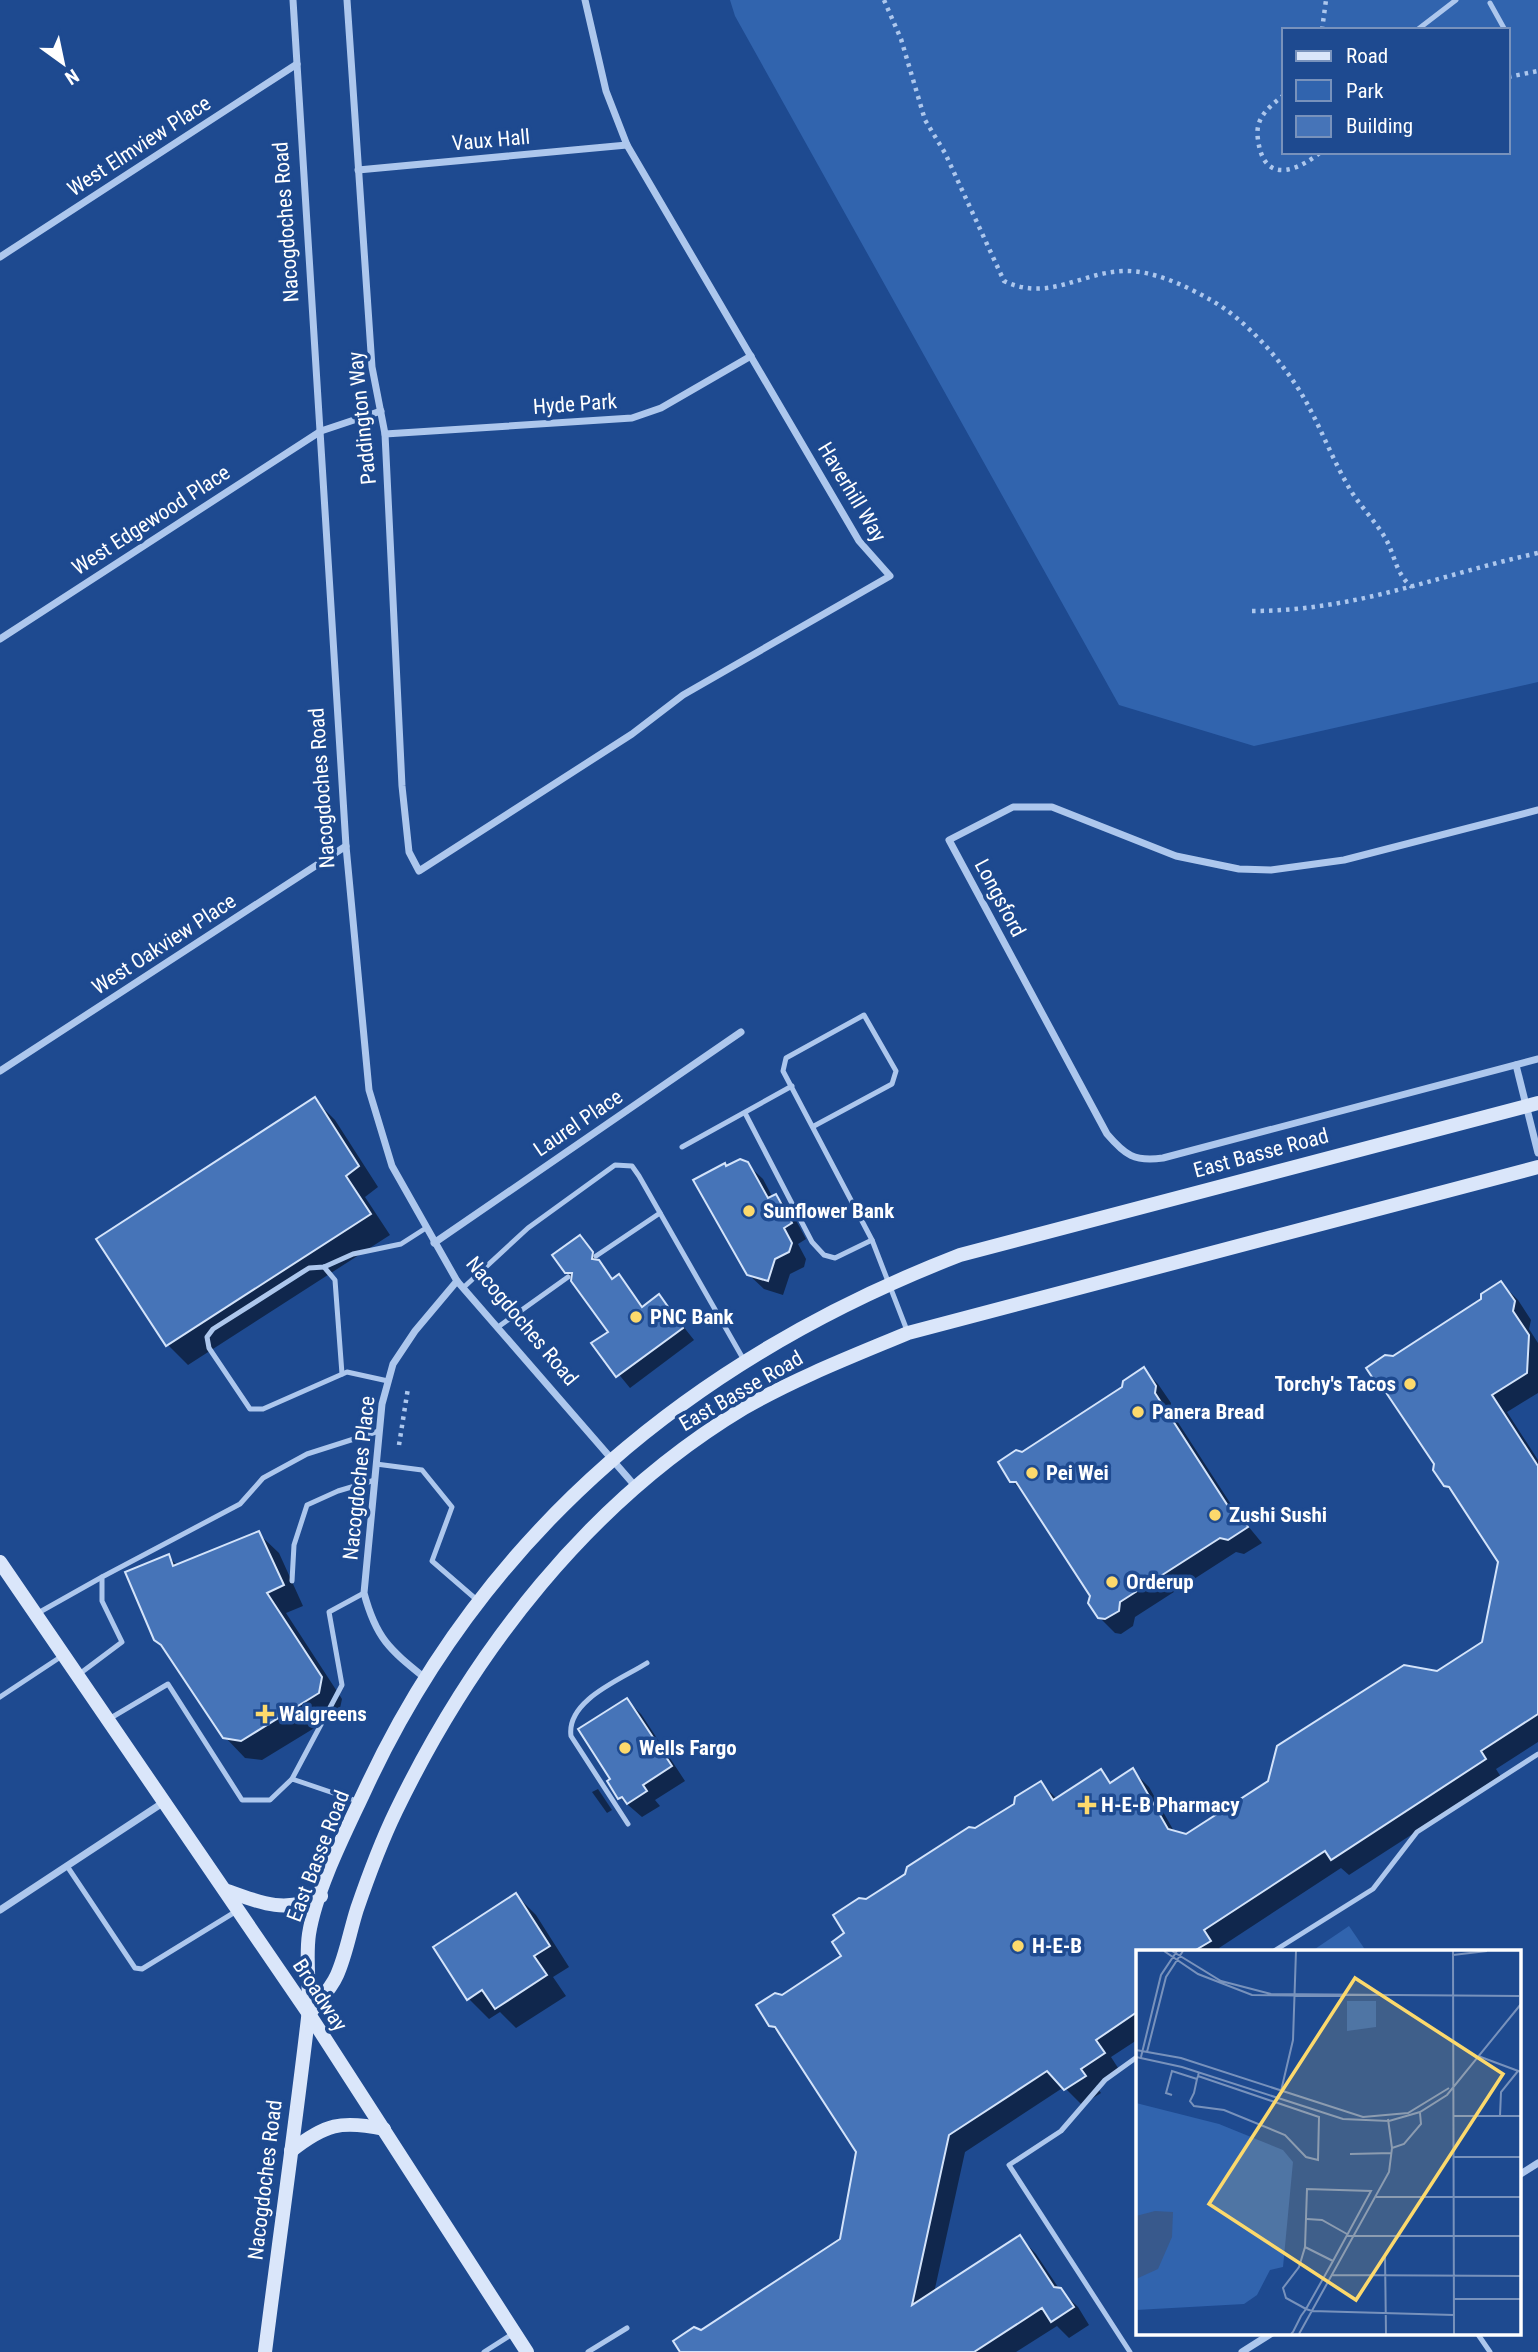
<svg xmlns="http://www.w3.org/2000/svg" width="1538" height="2352" font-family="'Roboto Condensed',sans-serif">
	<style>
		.green { fill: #3164ae; fill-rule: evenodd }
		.shadow { fill: #0007 }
		.building { fill: #4674b8; stroke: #d3e3fa; stroke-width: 2 }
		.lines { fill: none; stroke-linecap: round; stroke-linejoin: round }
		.path { stroke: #adc7ed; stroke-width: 4.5; stroke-dasharray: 3.5 5; stroke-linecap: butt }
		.lane { stroke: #adc7ed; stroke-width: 5 }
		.street { stroke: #adc7ed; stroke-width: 7 }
		.secondary { stroke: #dae6fa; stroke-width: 14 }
		.poi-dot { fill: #fcd96c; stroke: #1e4a90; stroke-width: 2.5 }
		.labels { text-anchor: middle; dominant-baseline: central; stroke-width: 7; stroke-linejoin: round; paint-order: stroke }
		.street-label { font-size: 21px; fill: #fff; stroke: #1e4a90 }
		.poi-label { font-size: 21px; font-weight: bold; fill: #fff; stroke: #1e4a90; text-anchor: start }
		.inset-road { fill: none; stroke: #7892bc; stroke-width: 2 }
		.view { fill: #fcd96c; fill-opacity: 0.15; stroke: #fcd96c; stroke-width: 3.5 }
		.inset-edge { fill: none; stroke: #fff; stroke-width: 3.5 }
	</style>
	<rect width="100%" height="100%" fill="#1e4a90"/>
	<g class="green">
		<path d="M 730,0 L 1538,0 L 1538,682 L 1254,746 L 1119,705 L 735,16 ZM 1284,30 L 1508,30 L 1508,152 L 1284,152 Z"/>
		<polygon points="1349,1926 1366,1951 1312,1951"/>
	</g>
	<g class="shadow">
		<polygon points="315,1100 335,1120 378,1187 365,1197 390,1235 188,1365 168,1345"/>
		<polygon points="747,1164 763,1179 773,1198 776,1196 791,1211 806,1239 798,1244 806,1259 804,1267 790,1274 783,1295 764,1289 748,1274 727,1168"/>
		<polygon points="580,1237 614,1280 619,1277 644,1307 659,1296 694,1340 630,1388 594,1344 611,1332 566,1272"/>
		<polygon points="1501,1283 1518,1300 1531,1320 1529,1329 1538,1343 1538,1393 1507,1412 1538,1460 1538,1742 1496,1769 1501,1777 1349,1875 1341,1868 1219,1948 1222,1951 1137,1951 1137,2040 1111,2057 1120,2071 1096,2086 1101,2093 1082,2105 1064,2087 965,2152 934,2293 1020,2237 1036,2254 1060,2290 1078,2307 1089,2325 1069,2338 1057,2326 1016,2352 682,2352 701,2332 841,2240 858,2152 786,2041 770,2024 782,1996 844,1956 847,1934 867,1901 1015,1805 1041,1783 1057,1799 1101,1771 1112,1783 1132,1770 1149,1787 1175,1833 1186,1836 1484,1643 1500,1562 1460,1500 1445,1485 1436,1464 1394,1401 1381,1388 1393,1358 1482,1300"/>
		<polygon points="1143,1369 1158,1384 1171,1403 1170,1410 1234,1509 1262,1543 1244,1554 1236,1552 1135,1617 1133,1626 1121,1634 1115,1633 1099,1617 1092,1596 1026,1495 1012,1481 1023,1453 1124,1388"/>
		<polygon points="258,1533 279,1553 303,1606 286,1613 342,1699 339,1713 262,1760 245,1758 225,1737 168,1556 178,1566"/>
		<polygon points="627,1700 641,1714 685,1781 655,1800 660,1806 642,1817 620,1798 609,1782 613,1779"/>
		<polygon points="598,1789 612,1810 607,1813 592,1792"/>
		<polygon points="516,1895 536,1915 569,1967 553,1977 566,1996 516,2028 500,2012 489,2019 469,1999"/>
	</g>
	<g class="building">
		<polygon points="315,1097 359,1166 346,1176 371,1214 166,1346 96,1239"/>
		<polygon points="740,1159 748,1162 768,1198 776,1194 792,1223 784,1228 792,1243 789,1252 775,1259 768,1281 747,1275 693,1180 725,1163 726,1166"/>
		<polygon points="580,1235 593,1252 592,1259 599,1260 612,1279 619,1274 642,1307 659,1294 683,1328 616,1377 591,1343 608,1332 571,1281 572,1273 565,1273 552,1255"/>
		<polygon points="1501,1281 1515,1301 1513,1311 1529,1335 1527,1373 1492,1395 1538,1466 1538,1714 1481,1751 1486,1759 1331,1860 1325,1851 1204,1930 1211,1941 1194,1951 1137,1951 1137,2012 1096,2040 1105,2053 1081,2069 1086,2076 1064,2090 1047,2071 949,2135 912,2305 1020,2235 1054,2287 1061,2288 1074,2307 1051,2322 1042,2308 974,2352 680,2352 673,2341 694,2327 701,2330 840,2239 856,2152 775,2027 769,2026 756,2005 775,1993 782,1995 841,1956 832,1942 844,1933 833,1915 859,1898 866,1899 905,1874 907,1867 969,1827 975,1828 1014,1804 1015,1797 1041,1781 1053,1800 1101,1769 1110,1783 1133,1768 1168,1829 1186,1834 1268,1781 1277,1746 1404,1665 1437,1671 1482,1642 1498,1562 1449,1487 1444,1486 1433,1470 1434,1464 1385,1391 1380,1389 1366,1368 1385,1355 1393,1356 1481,1299 1481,1294"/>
		<polygon points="1144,1367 1156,1386 1155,1393 1228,1506 1235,1507 1248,1527 1228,1540 1220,1538 1120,1602 1119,1611 1105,1619 1098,1618 1088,1603 1090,1596 1016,1482 1010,1482 998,1462 1016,1450 1022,1452 1122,1387 1123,1381"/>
		<polygon points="259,1531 284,1585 267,1593 322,1677 319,1693 241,1741 223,1738 161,1645 154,1640 125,1572 169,1554 173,1566"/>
		<polygon points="627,1698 672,1766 643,1785 647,1791 627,1804 622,1797 618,1799 607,1781 610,1779 578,1729"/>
		<polygon points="516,1893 550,1946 534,1956 547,1975 495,2009 482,1990 467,2000 433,1947"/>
	</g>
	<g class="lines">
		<g class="path">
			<path d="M 884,0 L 901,39 L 925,120 L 945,153 L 1004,281 C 1048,302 1079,273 1123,271 C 1152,270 1184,285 1209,299 C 1246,319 1283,362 1304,398 C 1320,426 1331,456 1347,484 C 1357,503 1373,518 1384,536 C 1395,553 1395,574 1412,587"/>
			<polyline points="1322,30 1326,0"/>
			<polyline points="1508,77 1538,71"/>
			<path d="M 1284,95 C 1275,102 1263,111 1259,123 C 1256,131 1258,142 1260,150 C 1270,184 1301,168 1321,152"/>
			<path d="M 1252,611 C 1357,611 1438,575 1538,553"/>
			<polyline points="399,1445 408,1388"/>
		</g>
		<g class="lane">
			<polyline points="1490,3 1505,30"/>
			<polyline points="1417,30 1456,0"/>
			<polyline points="745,1113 812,1242 824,1255 835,1258 872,1240"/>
			<polyline points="814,1126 892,1084 896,1071 864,1015 786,1058 783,1071 872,1240 908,1333"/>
			<polyline points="682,1147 792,1086"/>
			<polyline points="596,1256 660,1213"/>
			<polyline points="324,1267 335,1280 342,1374"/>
			<polyline points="463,1288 528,1228 615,1165 632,1166 639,1176 745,1362"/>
			<polyline points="498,1327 568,1277"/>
			<polyline points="388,1381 347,1372 263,1409 250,1409 209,1348 207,1337 213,1329 309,1268 324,1267 353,1254 401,1244 426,1228"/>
			<polyline points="376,1464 422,1470 452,1507 432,1561 477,1600"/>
			<polyline points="292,1581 294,1545 307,1505 338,1491 375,1480"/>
			<polyline points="38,1613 102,1577"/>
			<polyline points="78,1675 122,1642 102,1601 102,1577 240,1504 263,1478 307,1454 379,1431"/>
			<polyline points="0,1697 62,1656"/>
			<polyline points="109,1719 168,1684 242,1800 270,1800 292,1779 357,1801"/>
			<polyline points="292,1779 342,1685 329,1612 364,1593"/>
			<path d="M 628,1824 L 571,1736 C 566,1700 622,1679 647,1663"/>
			<polyline points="67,1866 135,1968 142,1969 235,1912"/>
			<polyline points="1274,1951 1373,1889 1417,1832 1538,1754"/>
			<polyline points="1477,2333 1490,2352"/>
			<polyline points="484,2352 514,2333"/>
			<polyline points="588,2352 627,2328"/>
			<polyline points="1130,2352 1009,2165 1061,2131 1105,2080 1137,2057"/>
		</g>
		<g class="street">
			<polyline points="293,0 346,846 369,1090 392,1166 457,1281 636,1487"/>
			<polyline points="347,0 372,367 385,434 402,786 409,852 419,871 632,734 683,695 890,576 859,541 627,145 606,91 585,0"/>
			<polyline points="358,170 627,145"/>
			<polyline points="0,257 297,64"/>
			<polyline points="385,434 632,418 661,408 751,356"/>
			<polyline points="0,639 321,431 381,411"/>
			<path d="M 1538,810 L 1344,860 L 1271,870 L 1239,869 L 1176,856 L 1052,807 L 1013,807 L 949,840 L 1107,1134 C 1125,1155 1134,1162 1163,1158 L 1538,1059"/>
			<polyline points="1516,1065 1538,1153"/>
			<polyline points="0,1071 346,846"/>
			<polyline points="434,1243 741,1032"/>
			<path d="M 425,1678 C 389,1649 376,1638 364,1593 L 382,1404 L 393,1364 L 415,1331 L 457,1281"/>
			<polyline points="0,1910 164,1802"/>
			<polyline points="1519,2175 1538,2163"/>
			<polyline points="1242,2352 1272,2333"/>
		</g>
		<g class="secondary">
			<polyline points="0,1562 309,2014 527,2352"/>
			<path d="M 225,1890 C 260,1903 286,1914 321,1896"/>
			<path d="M 309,2014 C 318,2002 331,1989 337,1975 C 346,1955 350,1931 357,1909 C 368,1877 381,1842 396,1811 C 474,1650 589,1501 744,1408 C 796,1378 853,1356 908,1333 L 1538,1167"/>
			<path d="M 291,2151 C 325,2124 341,2120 384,2129"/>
			<path d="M 265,2352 C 279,2241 295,2129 308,2018 C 311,1990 305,1961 309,1934 C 316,1889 346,1831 365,1790 C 486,1529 696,1357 960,1255 L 1538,1103"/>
		</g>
	</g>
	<g class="poi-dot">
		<circle cx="749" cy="1211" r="7"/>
		<circle cx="636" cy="1317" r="7"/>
		<circle cx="1410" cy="1384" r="7"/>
		<circle cx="1138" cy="1412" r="7"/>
		<circle cx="1032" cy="1473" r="7"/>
		<circle cx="1215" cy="1515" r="7"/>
		<circle cx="1112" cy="1582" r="7"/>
		<path d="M261.5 1703.5h7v7h7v7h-7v7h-7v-7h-7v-7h7z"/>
		<circle cx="625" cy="1748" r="7"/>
		<path d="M1083.5 1794.5h7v7h7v7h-7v7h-7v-7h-7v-7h7z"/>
		<circle cx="1018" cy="1946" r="7"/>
	</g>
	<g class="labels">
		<g class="street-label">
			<text transform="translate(491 140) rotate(-5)">Vaux Hall</text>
			<text transform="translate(139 146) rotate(-33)">West Elmview Place</text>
			<text transform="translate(286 222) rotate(-94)">Nacogdoches Road</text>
			<text transform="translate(575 404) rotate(-4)">Hyde Park</text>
			<text transform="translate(362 418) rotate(-96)">Paddington Way</text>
			<text transform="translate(852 492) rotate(59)">Haverhill Way</text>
			<text transform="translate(151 520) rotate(-33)">West Edgewood Place</text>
			<text transform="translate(322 788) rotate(-94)">Nacogdoches Road</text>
			<text transform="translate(1000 898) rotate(62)">Longsford</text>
			<text transform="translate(164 944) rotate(-33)">West Oakview Place</text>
			<text transform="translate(578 1123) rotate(-34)">Laurel Place</text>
			<text transform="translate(1261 1153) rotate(-15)">East Basse Road</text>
			<text transform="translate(522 1321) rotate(50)">Nacogdoches Road</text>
			<text transform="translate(741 1391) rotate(-30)">East Basse Road</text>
			<text transform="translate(359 1478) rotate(-84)">Nacogdoches Place</text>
			<text transform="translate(318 1856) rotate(-69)">East Basse Road</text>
			<text transform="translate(320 1995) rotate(57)">Broadway</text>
			<text transform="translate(265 2180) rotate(-83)">Nacogdoches Road</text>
		</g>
		<g class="poi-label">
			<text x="763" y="1211">Sunflower Bank</text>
			<text x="650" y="1317">PNC Bank</text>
			<text x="1396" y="1384" text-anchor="end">Torchy's Tacos</text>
			<text x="1152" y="1412">Panera Bread</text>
			<text x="1046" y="1473">Pei Wei</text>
			<text x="1229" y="1515">Zushi Sushi</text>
			<text x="1126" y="1582">Orderup</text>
			<text x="279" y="1714">Walgreens</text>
			<text x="639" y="1748">Wells Fargo</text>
			<text x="1101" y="1805">H-E-B Pharmacy</text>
			<text x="1032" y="1946">H-E-B</text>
		</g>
	</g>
	<g transform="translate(1136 1950)">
		<rect width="385" height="385" fill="#1e4a90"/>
		<path d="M 211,51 L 240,51 L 240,77 L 211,81 ZM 0,153 L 83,174 L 147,200 L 157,212 L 147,317 L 134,320 L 121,345 L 108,354 L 0,360 Z" fill="#3164ae"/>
		<path d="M 19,261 L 37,262 L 36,287 L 22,319 L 0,329 L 0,266 Z" fill="#38598c"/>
		<path class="inset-road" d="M 28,1 L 62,24 L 116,45 L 206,46M 36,1 L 85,31 L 135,44 L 383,46M 317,1 L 318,384M 317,5 L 351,1M 0,100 L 45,108 L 227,167 L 272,163 L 313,138M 11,102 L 30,27 L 47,1M 342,106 L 385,122M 0,107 L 46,117 L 207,169 L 253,171 L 284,162 L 311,145 L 385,54M 5,107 L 25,25 L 41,1M 62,126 L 183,167 L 182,210 L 170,207 L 149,185 L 88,160 L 58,156 L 54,151 L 58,143 L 61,129 L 62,126 L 63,122M 145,141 L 157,90 L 160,1M 36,145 L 30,143 L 36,121 L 61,129M 317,166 L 385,166M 364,166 L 365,142 L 382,121M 256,198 L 268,194 L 285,174 L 284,163M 214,204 L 256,203M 318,207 L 385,207M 240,247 L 385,247M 171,269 L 186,270 L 211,284M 210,286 L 385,286M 169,297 L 197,311M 249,305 L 250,384M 196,325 L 385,326M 318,349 L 385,349M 155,384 L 157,382 L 165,366 L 170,359 L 197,311 L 235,241 L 171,239 L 169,297 L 163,317 L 147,338 L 150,348 L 170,359 L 176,361 L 318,365M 163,384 L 253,222 L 256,198 L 252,169"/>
		<path class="view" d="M 219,28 L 367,124 L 220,350 L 73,254 Z"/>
		<rect width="385" height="385" class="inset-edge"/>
	</g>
	<rect x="1282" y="28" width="228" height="126" fill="#1e4a90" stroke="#7892bc" stroke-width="2"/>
	<rect x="1296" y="51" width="35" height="10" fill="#dae6fa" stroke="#7892bc" stroke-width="2"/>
	<text x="1346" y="63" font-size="21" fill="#ffffff">Road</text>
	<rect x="1296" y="80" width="35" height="21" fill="#3164ae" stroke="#7892bc" stroke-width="2"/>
	<text x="1346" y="98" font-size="21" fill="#ffffff">Park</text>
	<rect x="1296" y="116" width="35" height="21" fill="#4674b8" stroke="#7892bc" stroke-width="2"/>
	<text x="1346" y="133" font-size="21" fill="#ffffff">Building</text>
	<g transform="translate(63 63) rotate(147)" stroke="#1e4a90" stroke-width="5" paint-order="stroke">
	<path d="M0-5L12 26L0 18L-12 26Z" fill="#ffffff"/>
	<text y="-10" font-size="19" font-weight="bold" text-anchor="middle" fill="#ffffff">N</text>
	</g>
</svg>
